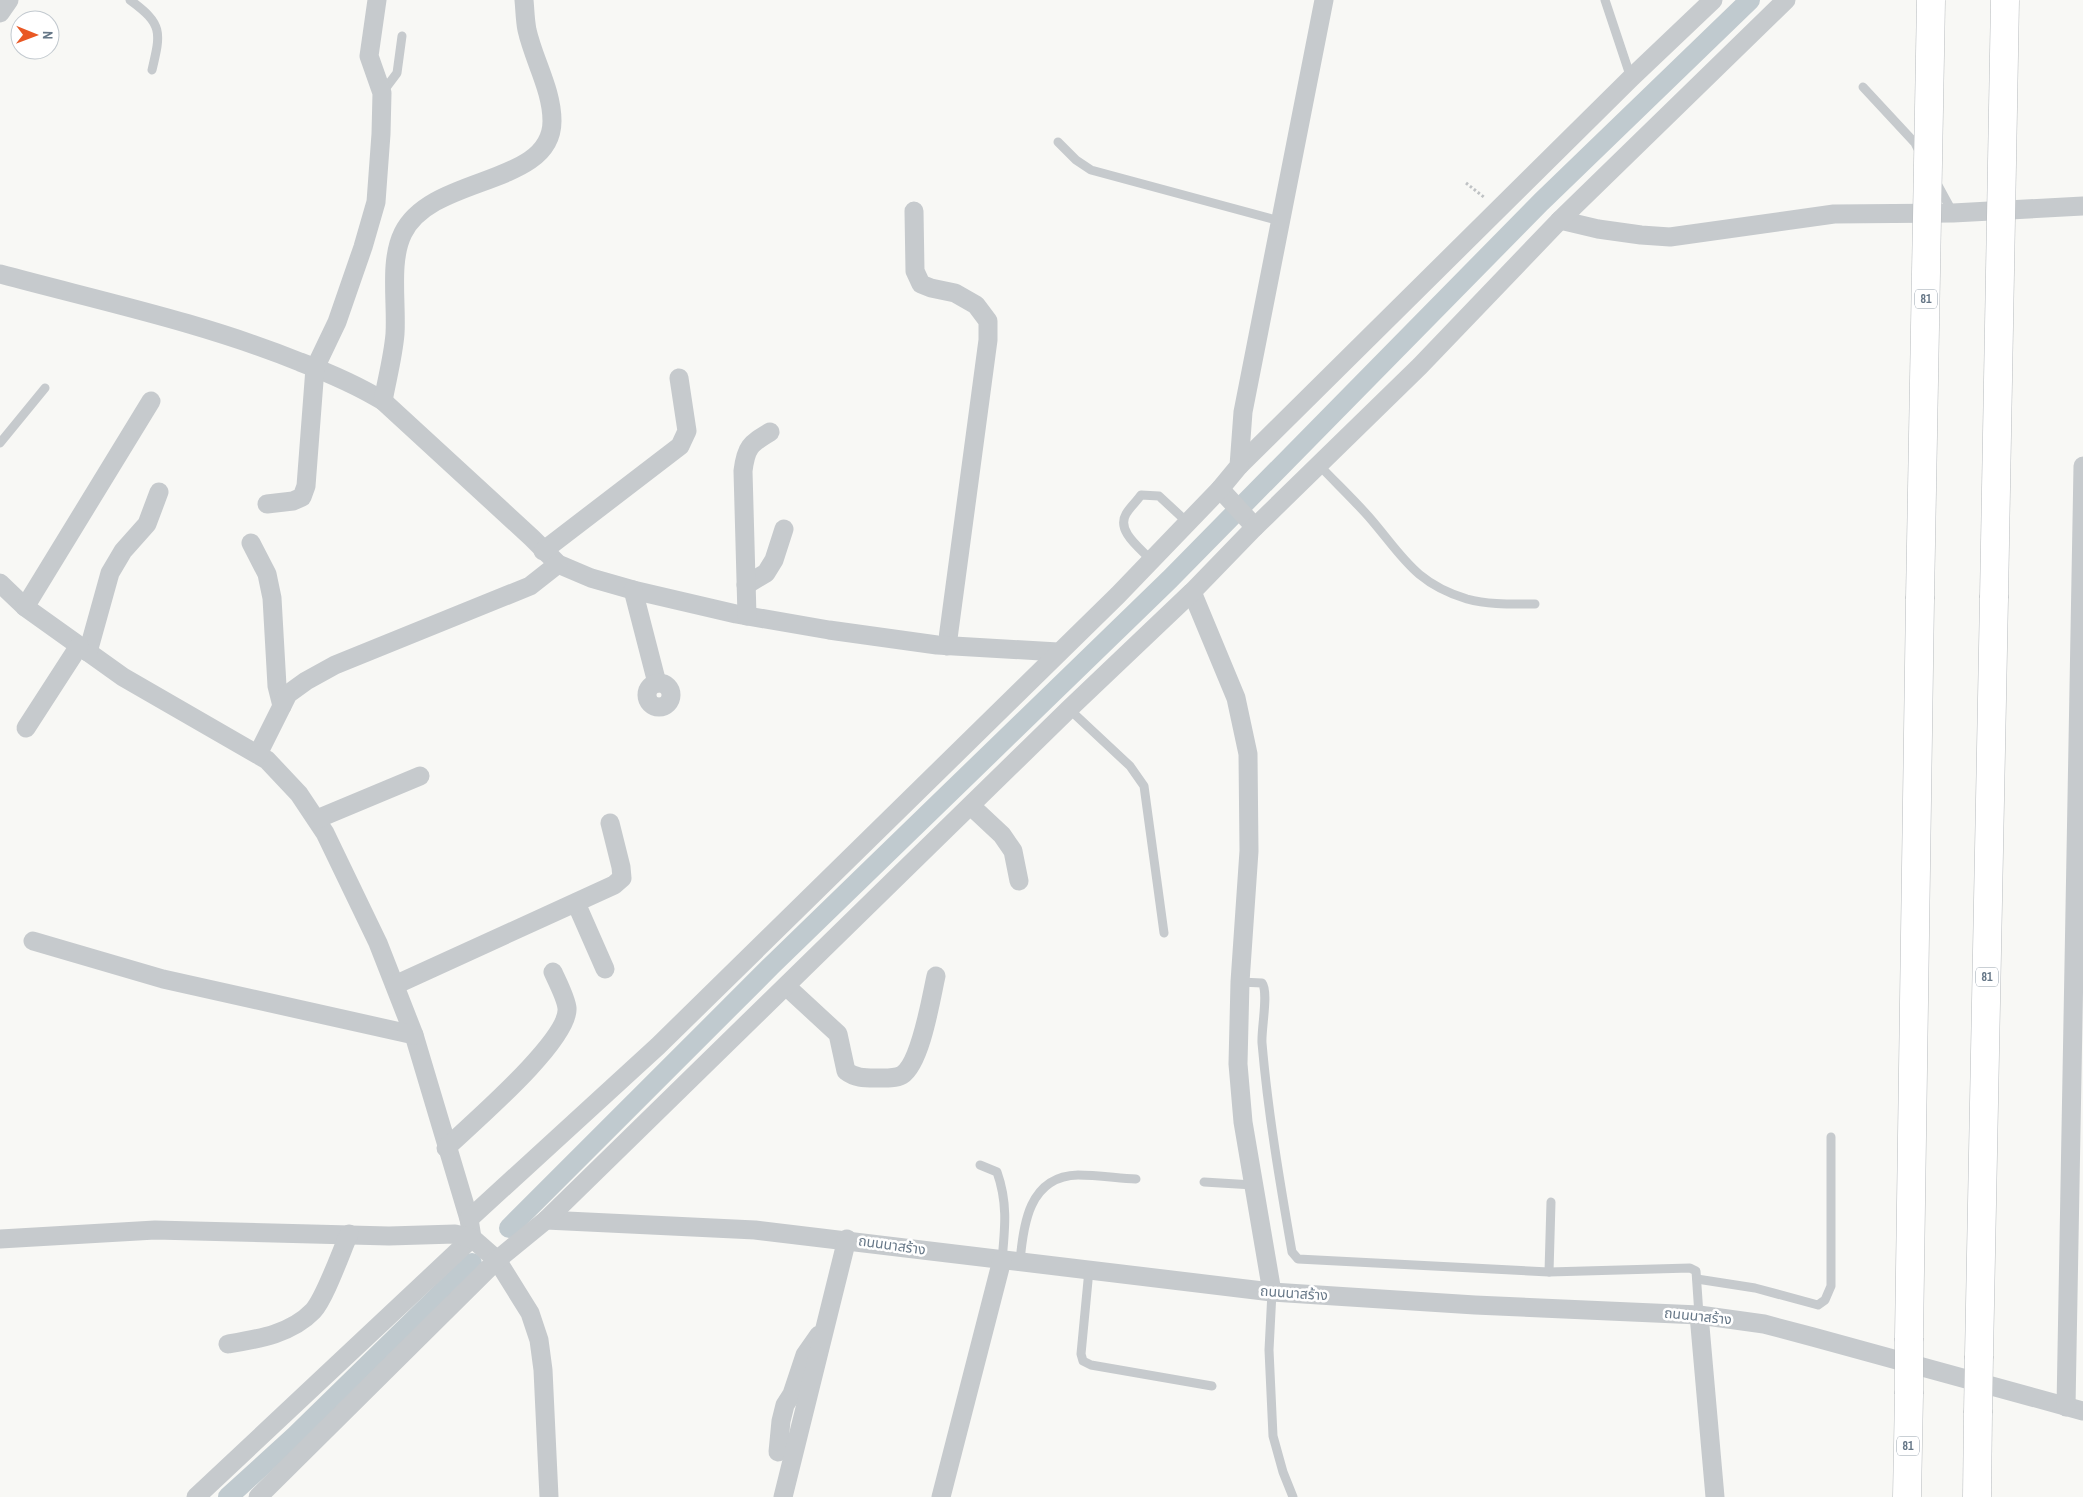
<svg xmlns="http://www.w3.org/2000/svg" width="2083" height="1497" font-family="'Archivo Narrow','Noto Sans Thai',sans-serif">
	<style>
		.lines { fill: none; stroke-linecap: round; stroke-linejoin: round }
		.canal { stroke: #c0cacf; stroke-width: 20 }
		.motorway-casing { stroke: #b8bcbf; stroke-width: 29 }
		.path { stroke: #bfc2c4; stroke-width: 3; stroke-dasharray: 2.5 2.5; stroke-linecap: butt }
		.service { stroke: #c6cacd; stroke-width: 9 }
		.minor { stroke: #c6cacd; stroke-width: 19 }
		.motorway { stroke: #fff; stroke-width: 28 }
		.motorway-bridge-casing { stroke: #b8bcbf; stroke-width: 29; stroke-linecap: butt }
		.motorway-bridge { stroke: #fff; stroke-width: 28 }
		.labels { text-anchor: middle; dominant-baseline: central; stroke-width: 5; stroke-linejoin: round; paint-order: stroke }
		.shield { fill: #fff; stroke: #94a0ab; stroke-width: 1 }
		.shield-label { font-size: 12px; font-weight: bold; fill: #667787 }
		.street-label { font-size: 14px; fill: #667787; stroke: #fff }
	</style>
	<rect width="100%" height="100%" fill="#f8f8f5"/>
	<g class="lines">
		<g class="canal">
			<polyline points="509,1228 772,965 1170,579 1541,202 1750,0"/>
			<polyline points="228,1497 295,1436 472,1263"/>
		</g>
		<defs>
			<g id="motorway">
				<polyline points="1909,1338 1920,599"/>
				<polyline points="1979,1356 1994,598"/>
				<polyline points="1907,1497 1909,1394"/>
				<polyline points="1977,1497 1978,1413"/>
			</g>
		</defs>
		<use href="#motorway" class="motorway-casing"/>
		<polyline class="path" points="1466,183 1485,198"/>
		<g class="service">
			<path d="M 130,0 C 163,24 161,32 152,70"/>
			<polyline points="1605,0 1631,78"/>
			<polyline points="1863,87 1915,143 1919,151"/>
			<polyline points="382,93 397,73 402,36"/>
			<polyline points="1058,142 1076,160 1091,170 1280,221"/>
			<polyline points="1935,180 1953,213"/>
			<polyline points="0,443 45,388"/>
			<path d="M 1319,465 C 1335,482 1353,499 1369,517 C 1402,555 1414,583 1467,599 C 1489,605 1512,604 1535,604"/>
			<path d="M 1151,560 C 1140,548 1116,531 1126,514 C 1130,507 1137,501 1141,495 L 1159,496 L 1187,522"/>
			<polyline points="1069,709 1130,766 1144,786 1164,933"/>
			<path d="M 1240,982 L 1262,983 C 1269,992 1261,1029 1262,1043 C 1268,1113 1280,1183 1292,1252 L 1298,1259 L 1549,1272 L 1690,1268 L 1696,1271 L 1699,1315"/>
			<path d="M 980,1165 L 997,1172 C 1008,1203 1005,1228 1002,1260"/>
			<polyline points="1204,1182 1253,1185"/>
			<path d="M 1020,1262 C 1023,1225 1029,1176 1078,1175 C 1097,1175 1117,1178 1136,1179"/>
			<polyline points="1089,1270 1081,1354 1083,1361 1091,1365 1212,1386"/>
			<polyline points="1549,1272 1551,1202"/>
			<polyline points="1697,1279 1755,1288 1818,1305 1825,1300 1831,1286 1831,1137"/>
			<polyline points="1272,1292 1269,1350 1273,1436 1283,1472 1293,1497"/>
		</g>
		<g class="minor">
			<polyline points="0,13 9,0"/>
			<polyline points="914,211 915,271 921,284 931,288 955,293 976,305 988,321 988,340 947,646"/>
			<polyline points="1560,220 1598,229 1641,235 1670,237 1834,214 1953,213 2083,206"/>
			<path d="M 0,274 C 100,301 204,323 300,362 C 329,373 357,385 383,401 L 532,538 L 558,564 L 591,578 L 633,590 L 736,614 L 829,630 L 937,645 L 1058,652"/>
			<path d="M 383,401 C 387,379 393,357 395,334 C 397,303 389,261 403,233 C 432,174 552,187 552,121 C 552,90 534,61 527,30 C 525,20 525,10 524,0"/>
			<polyline points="1239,466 1631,78 1713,0"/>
			<polyline points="1220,489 1255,527"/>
			<polyline points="267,504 293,501 302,497 306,486 315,368 337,322 363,247 376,202 381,134 382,93 369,56 377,0"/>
			<polyline points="251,543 267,574 272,598 277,686 282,706"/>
			<polyline points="543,551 680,446 687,431 679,378"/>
			<polyline points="0,583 25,607 123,677 267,760 299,794 325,833 378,943 414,1035 469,1219 472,1238 196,1497"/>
			<polyline points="746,585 766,573 774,560 784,529"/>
			<polyline points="633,590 657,683"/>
			<polyline points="1192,592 1236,698 1248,754 1249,851 1240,982 1238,1064 1243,1122 1272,1292"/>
			<polyline points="25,607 151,401"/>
			<path d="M 747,616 L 743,471 C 746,447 750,444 770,432"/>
			<polyline points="88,652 110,573 123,551 147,524 159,492"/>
			<circle cx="659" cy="695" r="12"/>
			<polyline points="26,728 79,646"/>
			<polyline points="258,754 288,694 306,681 335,665 530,586 558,564"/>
			<polyline points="971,806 1002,835 1013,851 1019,881"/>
			<polyline points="317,819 420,776"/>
			<polyline points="576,903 605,969"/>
			<polyline points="33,941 163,979 414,1035"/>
			<polyline points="395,985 614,885 622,878 621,867 610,823"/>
			<path d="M 786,986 L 838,1034 L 846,1071 C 855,1078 864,1078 875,1078 C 883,1078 895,1079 902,1075 C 921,1063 931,998 936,976"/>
			<path d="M 446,1148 C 471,1124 570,1040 567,1008 C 566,998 557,981 553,972"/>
			<polyline points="469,1219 658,1046 1118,595 1220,489 1239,466 1243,412 1324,0"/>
			<polyline points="546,1220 755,1230 1272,1292 1475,1305 1699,1315 1764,1324 1813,1337 2083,1411"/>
			<polyline points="0,1239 155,1230 389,1236 455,1234 472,1238 497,1260 530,1313 539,1340 543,1370 549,1497"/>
			<polyline points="1699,1315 1715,1497"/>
			<path d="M 228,1344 C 258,1339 291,1334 313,1311 C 325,1298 341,1252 349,1234"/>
			<polyline points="2066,1407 2083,466"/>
			<polyline points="778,1452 781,1421 785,1405 792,1394 805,1355 819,1335"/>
			<polyline points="258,1497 497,1260 546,1220 1069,709 1192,592 1255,527 1420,366 1560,220 1786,0"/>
			<polyline points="783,1497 847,1239"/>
			<polyline points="941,1497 1002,1260"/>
		</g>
		<use href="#motorway" class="motorway"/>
		<defs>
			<g id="motorway-bridge">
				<polyline points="1994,598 2005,0"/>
				<polyline points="1920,599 1931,0"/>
				<polyline points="1909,1394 1909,1338"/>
				<polyline points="1978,1413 1979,1356"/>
			</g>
		</defs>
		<use href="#motorway-bridge" class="motorway-bridge-casing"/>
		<use href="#motorway-bridge" class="motorway-bridge"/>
	</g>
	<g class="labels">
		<g class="shield">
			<rect x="1915" y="289.5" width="22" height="19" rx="4"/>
			<rect x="1976" y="967.5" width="22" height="19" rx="4"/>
			<rect x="1897" y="1436.5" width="22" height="19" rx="4"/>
		</g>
		<g class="shield-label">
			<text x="1926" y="299">81</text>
			<text x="1987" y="977">81</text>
			<text x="1908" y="1446">81</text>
		</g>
		<g class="street-label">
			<text transform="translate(892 1245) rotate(8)">ถนนนาสร้าง</text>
			<text transform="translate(1294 1293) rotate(4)">ถนนนาสร้าง</text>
			<text transform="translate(1698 1316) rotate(6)">ถนนนาสร้าง</text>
		</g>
	</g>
	<g transform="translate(35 35) rotate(91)"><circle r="24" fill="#ffffff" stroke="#c2c9cf"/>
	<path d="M0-4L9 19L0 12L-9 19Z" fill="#e95824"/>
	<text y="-8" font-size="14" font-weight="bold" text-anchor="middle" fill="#667787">N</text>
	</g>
</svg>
